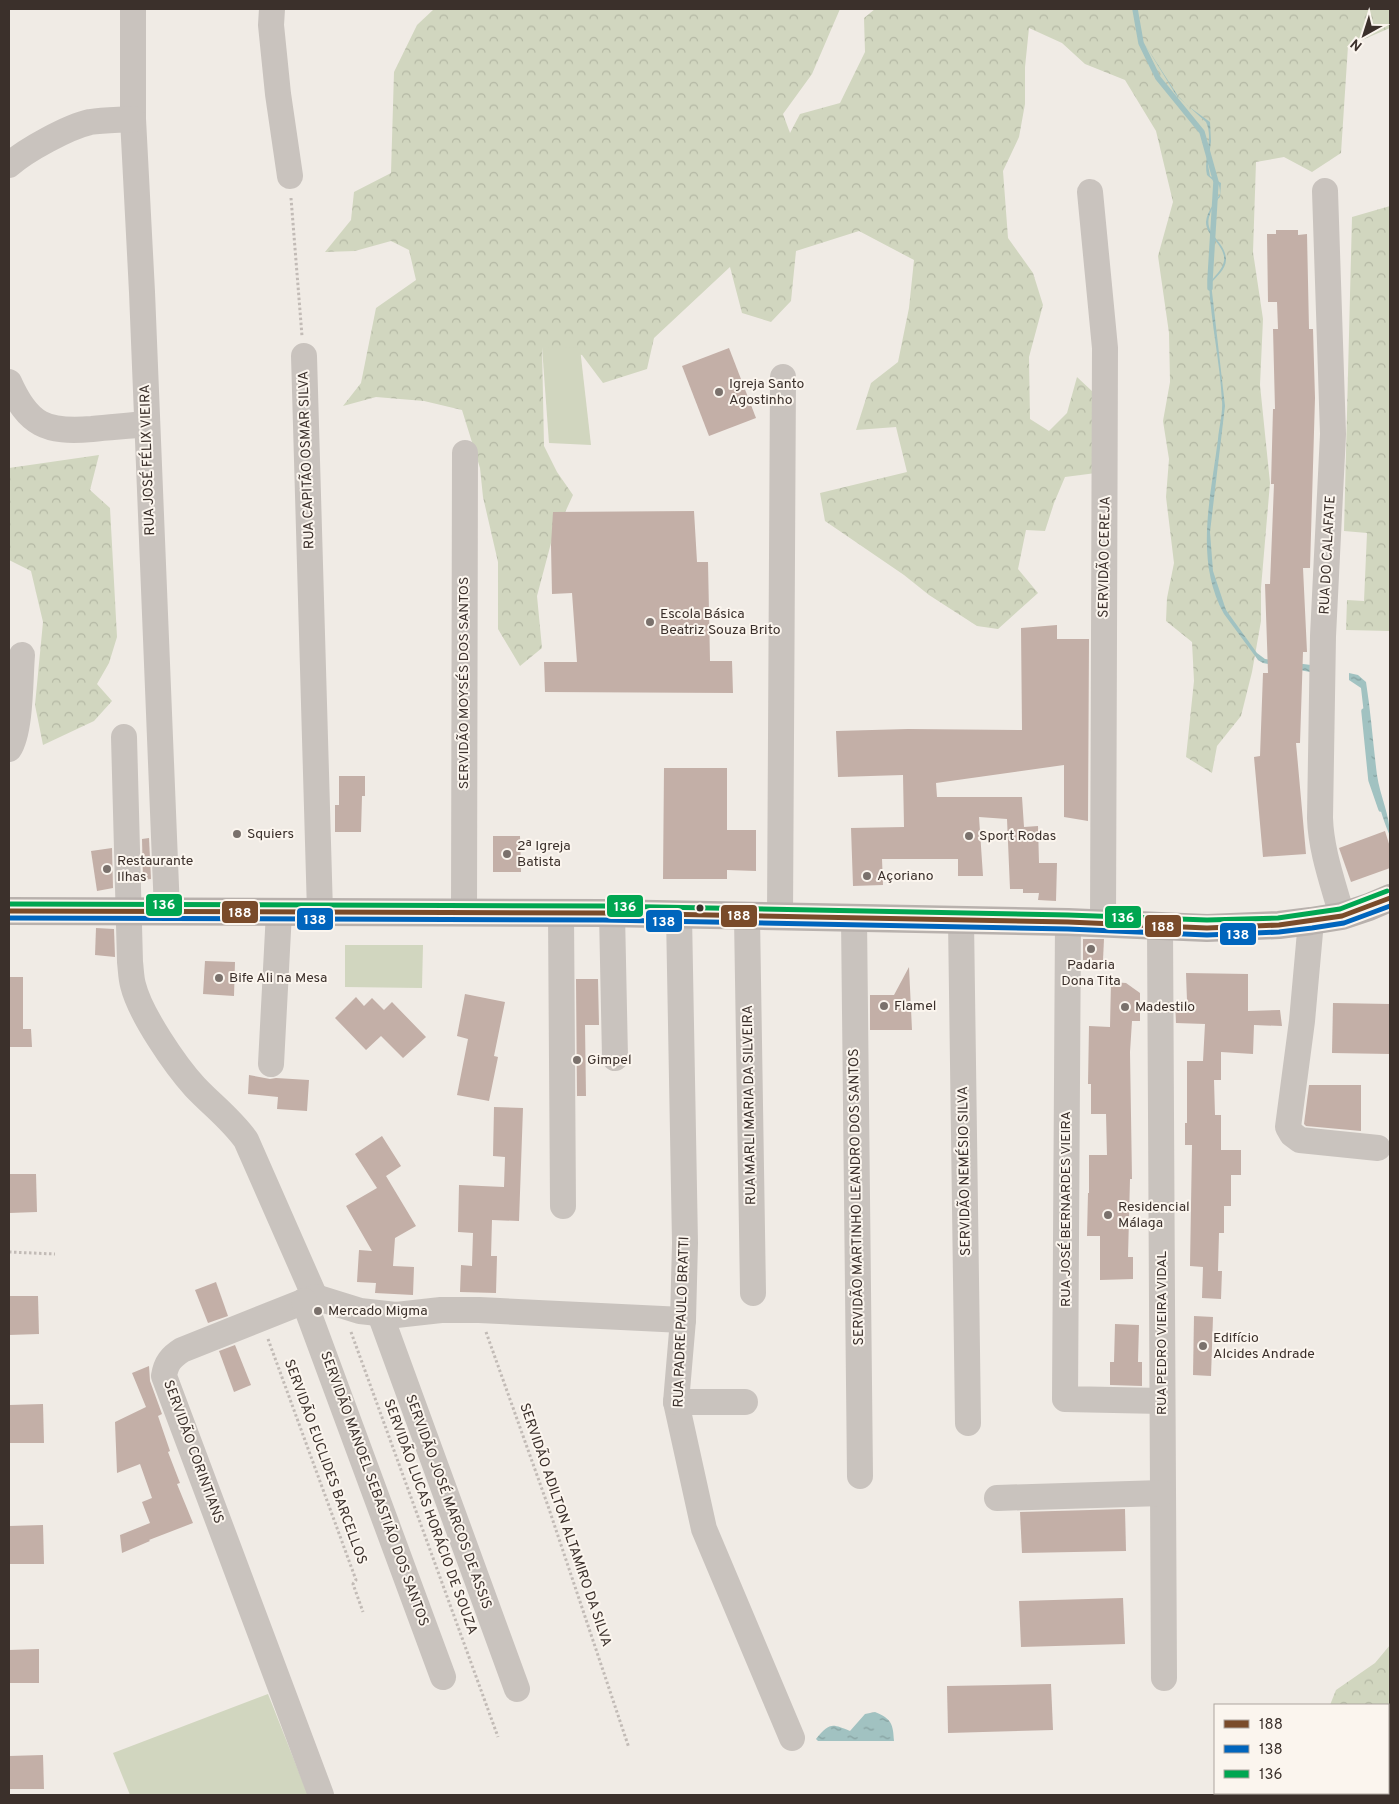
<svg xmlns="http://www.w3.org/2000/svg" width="1399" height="1804" font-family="Overpass,sans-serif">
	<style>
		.forest { fill: url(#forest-crowns) }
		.garden { fill: #d1d6bf }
		.water { fill: url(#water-ripples) }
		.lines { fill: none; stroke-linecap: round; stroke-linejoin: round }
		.stream { stroke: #a1c2c1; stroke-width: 5.5 }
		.building { fill: #c3afa7 }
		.path { stroke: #c2bbb6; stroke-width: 3; stroke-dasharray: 2.5 2.5; stroke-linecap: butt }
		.minor { stroke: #c9c3be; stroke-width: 26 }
		.major { stroke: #b8b1ad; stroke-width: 28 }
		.bus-1-casing { stroke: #fbf5ee; stroke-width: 9 }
		.bus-2-casing { stroke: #fbf5ee; stroke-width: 9 }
		.bus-3-casing { stroke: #fbf5ee; stroke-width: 9 }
		.bus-1 { stroke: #7a4b2a; stroke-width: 5 }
		.bus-2 { stroke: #0065bd; stroke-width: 5 }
		.bus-3 { stroke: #00a651; stroke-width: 5 }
		.poi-dot { fill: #7a716c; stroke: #fbf5ee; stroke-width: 2 }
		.bus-dot { fill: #3b302b; stroke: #fbf5ee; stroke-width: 2 }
		.labels { text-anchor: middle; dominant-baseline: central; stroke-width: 4; stroke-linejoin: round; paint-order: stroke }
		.poi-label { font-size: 14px; fill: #3b302b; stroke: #fbf5ee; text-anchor: start }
		.street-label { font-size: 14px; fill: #3b302b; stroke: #fbf5ee }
		.line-badge { stroke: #fbf5ee; stroke-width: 2 }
		.badge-label { font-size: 14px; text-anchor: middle; font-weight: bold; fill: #fff }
	</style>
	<defs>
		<pattern id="forest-crowns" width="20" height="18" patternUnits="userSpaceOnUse" patternTransform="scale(1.25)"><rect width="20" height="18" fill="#d1d6bf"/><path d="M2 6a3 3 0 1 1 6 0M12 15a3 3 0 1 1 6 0" fill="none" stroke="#b4b8a4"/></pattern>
		<pattern id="water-ripples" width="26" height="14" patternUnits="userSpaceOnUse" patternTransform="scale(1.25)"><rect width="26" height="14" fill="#a1c2c1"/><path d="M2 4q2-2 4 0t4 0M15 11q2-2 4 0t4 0" fill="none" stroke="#849e9d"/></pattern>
	</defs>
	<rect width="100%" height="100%" fill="#f0ebe5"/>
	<g class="forest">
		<polygon points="434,9 840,9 812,74 783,114 790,133 800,114 840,103 865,52 864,18 875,9 1390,9 1390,28 1348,46 1341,153 1312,172 1284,157 1256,162 1253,252 1263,319 1260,385 1270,483 1261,588 1261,621 1252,672 1241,716 1217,746 1212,773 1186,757 1194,681 1192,642 1166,621 1167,598 1174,563 1166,497 1169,459 1163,421 1170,382 1169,333 1158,256 1173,202 1156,131 1125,80 1085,64 1062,43 1029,28 1025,67 1025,104 1019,137 1003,171 1008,238 1033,273 1043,305 1029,357 1030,419 1049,431 1067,413 1077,377 1094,393 1096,473 1065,477 1054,503 1045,531 1026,530 1018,569 1038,593 998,629 977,626 929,595 904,575 825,521 820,493 907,472 896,427 856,430 871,383 898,362 909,308 914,260 859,231 796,251 791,301 771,322 742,313 730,267 654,338 647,369 603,383 582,355 542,347 544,446 557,472 573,495 551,543 537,596 542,648 520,666 498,629 498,562 483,497 480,468 462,410 424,401 376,397 343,406 361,383 376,308 416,280 409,250 391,241 355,251 325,252 351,220 354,192 391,173 394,72 417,25"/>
		<polygon points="1390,206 1390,631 1346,630 1347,600 1364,601 1367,533 1344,531 1352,217"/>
		<polygon points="99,455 90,490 110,508 117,637 109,663 97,684 112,701 94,721 43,745 35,705 43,622 31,571 9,560 9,468"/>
		<polygon points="1390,1645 1390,1755 1388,1751 1388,1705 1330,1705 1336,1690 1375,1663"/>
	</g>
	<g class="garden">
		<polygon points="542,347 580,348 591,445 549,443"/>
		<polygon points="345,945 423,945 422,988 345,987"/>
		<polygon points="268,1694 308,1795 130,1795 113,1753"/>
	</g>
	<g class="water">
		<path d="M 1144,43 L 1178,96 L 1188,106 L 1210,122 L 1211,141 L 1208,165 L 1210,176 L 1221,183 L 1220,197 C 1215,202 1213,206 1210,214 C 1202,235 1226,240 1226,260 C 1226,269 1216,277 1211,283 L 1225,406 L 1210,532 L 1213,571 L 1226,610 L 1257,653 L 1265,659 L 1311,665 L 1310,672 L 1263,663 L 1258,660 L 1224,614 C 1194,560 1211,496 1218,439 C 1219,427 1223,413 1222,401 C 1220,362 1211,323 1209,284 C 1214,276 1222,271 1224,261 C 1226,245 1206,237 1206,222 C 1207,211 1215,203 1220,194 C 1220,180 1216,184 1207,175 C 1203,158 1214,139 1206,122 L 1176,95 Z"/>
		<path d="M 1349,673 L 1358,675 L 1366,682 C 1371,713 1373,744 1377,775 C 1380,796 1390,815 1390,836 C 1370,790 1367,737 1361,688 L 1349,680 Z"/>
		<path d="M 875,1712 C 892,1719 893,1724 894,1741 L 818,1741 L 816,1739 C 830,1722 832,1724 850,1731 L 865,1714 Z"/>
	</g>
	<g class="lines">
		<g class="stream">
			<polyline points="1135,9 1141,43 1158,78 1202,132 1216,182 1210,280 1210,288"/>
			<polyline points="1364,711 1371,780 1381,809"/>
		</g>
	</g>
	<g class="building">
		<polygon points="1276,230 1298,230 1298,235 1307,234 1309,329 1313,329 1315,398 1310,568 1303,568 1307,652 1303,652 1300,743 1296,743 1306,854 1263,857 1254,757 1260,756 1263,673 1268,673 1265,584 1270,584 1274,484 1271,484 1273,409 1275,409 1273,329 1278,329 1277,302 1268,302 1267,234 1276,234"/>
		<polygon points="729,348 756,418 709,436 682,366"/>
		<polygon points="694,511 697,562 708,562 710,661 732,661 733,693 545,692 544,662 577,662 572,593 552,594 551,545 553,512"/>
		<polygon points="1057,625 1057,639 1089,639 1088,821 1064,817 1064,765 936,783 937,797 1022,797 1024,827 1038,826 1039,863 1057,863 1056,901 1038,900 1039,893 1023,893 1023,889 1010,889 1007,819 979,817 983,876 958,876 958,859 882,859 883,885 853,886 851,828 904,827 903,775 838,777 836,731 908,729 1022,730 1021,628"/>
		<polygon points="664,768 727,768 727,830 756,830 756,871 727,870 727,879 663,879"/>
		<polygon points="339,776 365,776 365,796 362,796 361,832 335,832 335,805 339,805"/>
		<polygon points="1385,831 1390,847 1390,868 1351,882 1339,848"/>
		<polygon points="493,836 520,836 521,872 493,872"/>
		<polygon points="149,838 151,879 143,880 142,839"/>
		<polygon points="112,848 113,888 97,891 91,851"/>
		<polygon points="96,928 114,929 115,957 95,955"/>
		<polygon points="1083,939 1104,939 1103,960 1083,960"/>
		<polygon points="205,961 235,962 234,996 203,994"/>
		<polygon points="909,967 912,1030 870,1030 870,995 894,995"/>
		<polygon points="1186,973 1248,974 1248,1011 1280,1010 1282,1026 1254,1025 1253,1054 1221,1052 1221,1080 1214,1080 1215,1115 1221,1115 1221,1150 1241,1150 1241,1175 1231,1175 1231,1206 1224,1206 1224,1233 1219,1233 1218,1271 1222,1271 1221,1299 1202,1298 1203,1267 1190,1266 1192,1145 1185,1145 1185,1123 1187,1123 1187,1061 1203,1061 1205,1024 1176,1023 1175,1000 1187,1001"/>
		<polygon points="9,977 23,977 23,1029 31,1029 32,1047 9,1047"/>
		<polygon points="576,979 598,979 599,1025 585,1025 586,1096 577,1096"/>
		<polygon points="1111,982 1126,983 1140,993 1140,1021 1132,1021 1130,1052 1132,1179 1130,1179 1128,1257 1133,1257 1133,1279 1100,1280 1100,1236 1087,1236 1088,1193 1089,1193 1089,1155 1107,1155 1106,1114 1091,1114 1091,1084 1088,1084 1089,1026 1110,1027"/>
		<polygon points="465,994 505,1002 494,1056 498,1057 489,1101 457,1095 468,1039 457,1036"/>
		<polygon points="356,997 364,1006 372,998 384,1010 392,1002 426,1037 403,1058 381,1036 366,1050 335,1018"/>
		<polygon points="1333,1003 1390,1004 1390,1054 1332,1053"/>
		<polygon points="249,1075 270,1079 276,1078 309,1080 307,1111 277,1109 278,1097 248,1094"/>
		<polygon points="1309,1085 1361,1085 1361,1131 1306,1126 1304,1124"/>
		<polygon points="494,1107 523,1108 519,1221 492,1220 491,1256 497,1256 496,1293 460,1292 461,1265 472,1266 473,1233 458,1232 459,1185 504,1187 505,1157 493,1156"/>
		<polygon points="382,1136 401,1166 386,1176 416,1226 395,1238 393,1266 414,1267 413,1295 375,1293 376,1283 357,1282 359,1250 372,1251 346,1206 377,1188 355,1154"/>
		<polygon points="9,1174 36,1174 37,1212 9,1213"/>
		<polygon points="216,1282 228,1316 208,1323 195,1290"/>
		<polygon points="9,1296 38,1296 39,1334 9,1335"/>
		<polygon points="1194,1316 1213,1317 1211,1376 1193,1375"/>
		<polygon points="1115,1324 1139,1325 1138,1362 1142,1362 1142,1386 1110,1385 1110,1362 1114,1362"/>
		<polygon points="235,1345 251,1385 234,1392 219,1351"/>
		<polygon points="149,1366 150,1381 162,1414 158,1416 170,1451 168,1452 180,1483 177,1484 193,1523 149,1540 150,1541 122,1553 120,1535 150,1523 142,1502 152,1498 140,1464 117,1473 115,1422 146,1407 132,1373"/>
		<polygon points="43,1404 44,1443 9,1443 9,1405"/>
		<polygon points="1125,1509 1126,1551 1022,1553 1020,1512"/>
		<polygon points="43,1525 44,1564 9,1564 9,1526"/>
		<polygon points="1123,1598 1125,1644 1021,1647 1019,1601"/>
		<polygon points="39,1649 39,1683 9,1683 9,1650"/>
		<polygon points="1051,1684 1053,1730 948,1733 947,1686"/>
		<polygon points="43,1755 44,1789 9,1789 9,1756"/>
	</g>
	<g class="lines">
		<g class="path">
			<polyline points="291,198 302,336"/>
			<polyline points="9,1252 55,1254"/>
			<polyline points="351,1332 498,1737"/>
			<polyline points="486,1332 548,1506 629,1748"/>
			<polyline points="268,1339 356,1580 353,1584 363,1612"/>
		</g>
		<g class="minor">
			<polyline points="133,9 133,119 142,292 167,911"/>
			<polyline points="272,9 271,25 278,94 290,176"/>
			<path d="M 9,165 C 26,150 68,127 90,122 C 104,120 119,120 133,119"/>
			<path d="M 1325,191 L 1333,434 L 1323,636 L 1320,818 C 1321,851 1333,883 1342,916"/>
			<polyline points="1090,192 1105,348 1103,924"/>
			<polyline points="304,356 320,912"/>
			<path d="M 9,382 C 28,425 46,433 92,429 C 110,427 128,426 146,424"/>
			<path d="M 124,737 L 130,962 C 131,970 131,978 133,985 C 140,1014 175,1065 195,1087 C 212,1105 231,1119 246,1140 L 315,1297 L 182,1350 C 171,1357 166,1363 164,1376 L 321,1795"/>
			<path d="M 9,749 C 21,731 20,678 22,655"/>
			<polyline points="464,912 465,453"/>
			<polyline points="561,913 563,1206"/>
			<polyline points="612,913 615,1058"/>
			<polyline points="679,915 685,1243 683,1320 676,1402 704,1529 792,1738"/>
			<polyline points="747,917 753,1293"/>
			<polyline points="780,917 783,377"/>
			<polyline points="854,918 860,1476"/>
			<polyline points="961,920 968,1423"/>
			<polyline points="1311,921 1302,1021 1288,1127 1292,1134 1300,1140 1378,1148"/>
			<polyline points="1068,922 1065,1399 1162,1401"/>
			<polyline points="1160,927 1164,1678"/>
			<polyline points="271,1064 279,912"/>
			<polyline points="315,1297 360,1311 396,1315 441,1310 479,1310 683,1320"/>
			<polyline points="304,1301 443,1677"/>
			<polyline points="380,1314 517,1689"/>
			<polyline points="676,1402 745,1402"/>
			<polyline points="997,1498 1162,1493"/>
		</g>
		<polyline class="major" points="9,911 603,913 1068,922 1207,928 1279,925 1311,921 1342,916 1369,907 1390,898"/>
		<defs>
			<polyline id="bus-1" points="9,911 603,913 1068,922 1207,928 1279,925 1342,916 1390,898"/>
			<polyline id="bus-2" points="9,918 603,920 1068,929 1207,935 1279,932 1312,928 1344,923 1390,906"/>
			<polyline id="bus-3" points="9,904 603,906 1068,915 1207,920 1278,918 1340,909 1387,891"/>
		</defs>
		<use href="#bus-1" class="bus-1-casing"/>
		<use href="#bus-2" class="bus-2-casing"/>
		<use href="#bus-3" class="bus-3-casing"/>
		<use href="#bus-1" class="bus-1"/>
		<use href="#bus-2" class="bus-2"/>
		<use href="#bus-3" class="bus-3"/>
	</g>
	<g class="poi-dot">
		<circle cx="719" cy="392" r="5"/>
		<circle cx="650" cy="622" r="5"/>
		<circle cx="237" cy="834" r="5"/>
		<circle cx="969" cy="836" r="5"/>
		<circle cx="507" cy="854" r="5"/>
		<circle cx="107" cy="869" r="5"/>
		<circle cx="867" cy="876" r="5"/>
		<circle cx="1091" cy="949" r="5"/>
		<circle cx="219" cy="978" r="5"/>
		<circle cx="884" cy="1006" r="5"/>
		<circle cx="1125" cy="1007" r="5"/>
		<circle cx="577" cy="1060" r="5"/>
		<circle cx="1108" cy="1215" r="5"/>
		<circle cx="318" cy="1311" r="5"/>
		<circle cx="1203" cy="1346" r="5"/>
	</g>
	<circle class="bus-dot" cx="700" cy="908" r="4.5"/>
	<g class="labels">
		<g class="poi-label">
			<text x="729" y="384">Igreja Santo<tspan x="729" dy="16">Agostinho</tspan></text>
			<text x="660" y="614">Escola Básica<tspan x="660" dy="16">Beatriz Souza Brito</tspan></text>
			<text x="247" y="834">Squiers</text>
			<text x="979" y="836">Sport Rodas</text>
			<text x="517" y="846">2ª Igreja<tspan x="517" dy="16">Batista</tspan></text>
			<text x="117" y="861">Restaurante<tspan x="117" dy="16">Ilhas</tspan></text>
			<text x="877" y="876">Açoriano</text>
			<text x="1091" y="965" text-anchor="middle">Padaria<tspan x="1091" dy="16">Dona Tita</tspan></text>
			<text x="229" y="978">Bife Ali na Mesa</text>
			<text x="894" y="1006">Flamel</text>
			<text x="1135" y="1007">Madestilo</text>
			<text x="587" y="1060">Gimpel</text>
			<text x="1118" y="1207">Residencial<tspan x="1118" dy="16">Málaga</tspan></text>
			<text x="328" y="1311">Mercado Migma</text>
			<text x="1213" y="1338">Edifício<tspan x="1213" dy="16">Alcides Andrade</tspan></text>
		</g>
		<g class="street-label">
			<text transform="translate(148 460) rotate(-92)">RUA JOSÉ FÉLIX VIEIRA</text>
			<text transform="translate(307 460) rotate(-92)">RUA CAPITÃO OSMAR SILVA</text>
			<text transform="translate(1328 555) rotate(-87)">RUA DO CALAFATE</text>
			<text transform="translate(1105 557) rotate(-89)">SERVIDÃO CEREJA</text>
			<text transform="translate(464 683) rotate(-90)">SERVIDÃO MOYSÉS DOS SANTOS</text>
			<text transform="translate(750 1105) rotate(-91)">RUA MARLI MARIA DA SILVEIRA</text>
			<text transform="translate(965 1171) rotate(-91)">SERVIDÃO NEMÉSIO SILVA</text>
			<text transform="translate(857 1197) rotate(-91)">SERVIDÃO MARTINHO LEANDRO DOS SANTOS</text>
			<text transform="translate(1066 1209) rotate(-90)">RUA JOSÉ BERNARDES VIEIRA</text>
			<text transform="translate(682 1322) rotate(-88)">RUA PADRE PAULO BRATTI</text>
			<text transform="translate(1162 1333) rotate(-90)">RUA PEDRO VIEIRA VIDAL</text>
			<text transform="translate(193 1452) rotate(70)">SERVIDÃO CORINTIANS</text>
			<text transform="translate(325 1462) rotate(70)">SERVIDÃO EUCLIDES BARCELLOS</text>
			<text transform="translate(374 1489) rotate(70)">SERVIDÃO MANOEL SEBASTIÃO DOS SANTOS</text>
			<text transform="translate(448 1502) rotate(70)">SERVIDÃO JOSÉ MARCOS DE ASSIS</text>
			<text transform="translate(430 1517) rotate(70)">SERVIDÃO LUCAS HORÁCIO DE SOUZA</text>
			<text transform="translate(565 1525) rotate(71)">SERVIDÃO ADILTON ALTAMIRO DA SILVA</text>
		</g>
	</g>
	<g class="line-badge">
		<rect x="145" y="893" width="38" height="24" rx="5" fill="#00a651"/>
		<rect x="606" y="894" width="38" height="24" rx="5" fill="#00a651"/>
		<rect x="221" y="900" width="38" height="24" rx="5" fill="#7a4b2a"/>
		<rect x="720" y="904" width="38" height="24" rx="5" fill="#7a4b2a"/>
		<rect x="1104" y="905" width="38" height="24" rx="5" fill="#00a651"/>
		<rect x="296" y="907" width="38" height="24" rx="5" fill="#0065bd"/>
		<rect x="645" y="909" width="38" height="24" rx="5" fill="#0065bd"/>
		<rect x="1144" y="914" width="38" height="24" rx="5" fill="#7a4b2a"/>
		<rect x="1219" y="922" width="38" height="24" rx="5" fill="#0065bd"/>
	</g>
	<g class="badge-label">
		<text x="164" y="909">136</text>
		<text x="625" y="911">136</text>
		<text x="240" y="917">188</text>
		<text x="739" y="920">188</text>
		<text x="1123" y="922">136</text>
		<text x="315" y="924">138</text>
		<text x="664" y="926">138</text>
		<text x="1163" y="931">188</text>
		<text x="1238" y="939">138</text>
	</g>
	<rect width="1399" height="1804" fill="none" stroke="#3b302b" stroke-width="20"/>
	<rect x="1214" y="1704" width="175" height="90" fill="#fbf5ee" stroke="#aea6a0"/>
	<rect x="1224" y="1720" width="25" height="8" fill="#7a4b2a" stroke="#aea6a0"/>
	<text x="1259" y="1729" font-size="15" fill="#3b302b">188</text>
	<rect x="1224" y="1745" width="25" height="8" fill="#0065bd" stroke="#aea6a0"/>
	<text x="1259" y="1754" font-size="15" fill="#3b302b">138</text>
	<rect x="1224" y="1770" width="25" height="8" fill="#00a651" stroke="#aea6a0"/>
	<text x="1259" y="1779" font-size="15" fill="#3b302b">136</text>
	<g transform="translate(1364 35) rotate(219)" stroke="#fbf5ee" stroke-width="4" paint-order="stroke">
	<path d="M0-4L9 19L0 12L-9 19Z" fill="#3b302b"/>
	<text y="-8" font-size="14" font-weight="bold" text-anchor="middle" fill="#3b302b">N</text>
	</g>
</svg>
